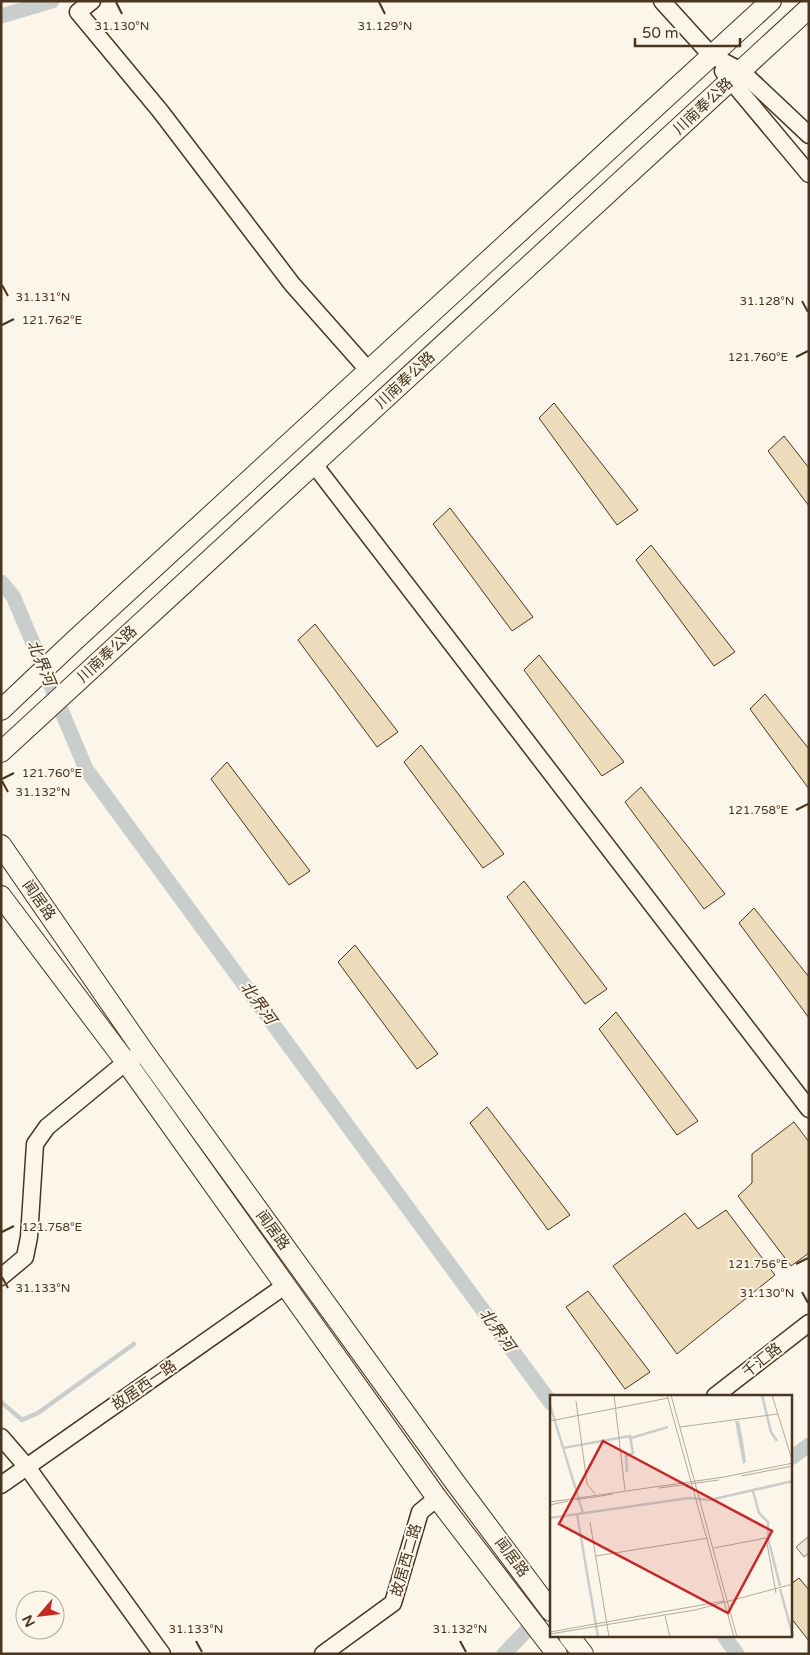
<svg xmlns="http://www.w3.org/2000/svg" width="810" height="1655" font-family="'Varela Round','Noto Sans SC',sans-serif">
	<style>
		.parking { fill: #ede7d9; stroke: #887966 }
		.lines { fill: none; stroke-linecap: round; stroke-linejoin: round }
		.stream { stroke: #c9cecd; stroke-width: 4.5 }
		.canal { stroke: #c9cecd; stroke-width: 15 }
		.building { fill: #ecdcbc; stroke: #4a3520 }
		.minor-casing { stroke: #4a3520; stroke-width: 19 }
		.major-casing { stroke: #4a3520; stroke-width: 22 }
		.minor { stroke: #fbf6e9; stroke-width: 16 }
		.major { stroke: #fbf6e9; stroke-width: 20 }
		.ticks { fill: none; stroke: #4a3520; stroke-width: 2 }
		.labels { text-anchor: middle; dominant-baseline: central; stroke-width: 4; stroke-linejoin: round; paint-order: stroke }
		.street-label { font-size: 15px; fill: #4a3520; stroke: #fbf6e9 }
		.water-label { font-size: 16px; font-style: italic; fill: #4a3520; stroke: #fbf6e9 }
		.inset-river { fill: none; stroke: #c9cecd; stroke-width: 2.5 }
		.inset-road { fill: none; stroke: #b4a999; stroke-width: 1 }
		.view { fill: #c62828; fill-opacity: 0.15; stroke: #c62828; stroke-width: 2.5 }
		.inset-edge { fill: none; stroke: #4a3520; stroke-width: 2.5 }
		.ticks-label { font-size: 12px; text-anchor: middle; fill: #4a3520; stroke: #fbf6e9; stroke-width: 4; stroke-linejoin: round; paint-order: stroke }
	</style>
	<rect width="100%" height="100%" fill="#fbf6e9"/>
	<polygon class="parking" points="809,1536 809,1553 804,1557 796,1547"/>
	<g class="lines">
		<polyline class="stream" points="1,1402 22,1420 38,1413 134,1344"/>
		<g class="canal">
			<polyline points="1,16 52,1"/>
			<polyline points="1,582 13,596 86,769 551,1403"/>
			<polyline points="791,1458 809,1445"/>
			<polyline points="724,1636 737,1654"/>
			<polyline points="504,1654 541,1615"/>
		</g>
	</g>
	<g class="building">
		<polygon points="554,403 638,510 617,525 539,418"/>
		<polygon points="784,436 809,468 809,506 768,451"/>
		<polygon points="450,508 533,617 512,631 433,524"/>
		<polygon points="651,545 735,652 714,666 636,560"/>
		<polygon points="315,624 398,732 377,747 298,640"/>
		<polygon points="539,655 624,762 602,776 524,670"/>
		<polygon points="765,694 809,749 809,789 750,709"/>
		<polygon points="421,745 504,854 483,868 404,762"/>
		<polygon points="227,762 310,871 289,885 211,779"/>
		<polygon points="641,787 725,894 704,909 625,802"/>
		<polygon points="524,881 607,989 585,1004 507,897"/>
		<polygon points="754,908 809,977 809,1018 739,923"/>
		<polygon points="355,945 438,1054 417,1069 338,962"/>
		<polygon points="616,1012 698,1121 677,1135 599,1029"/>
		<polygon points="487,1107 570,1215 548,1230 470,1123"/>
		<polygon points="794,1122 809,1142 809,1253 791,1266 738,1196 752,1183 752,1154"/>
		<polygon points="726,1210 775,1275 677,1354 613,1266 685,1213 698,1229"/>
		<polygon points="588,1291 650,1372 625,1389 566,1307"/>
		<polygon points="799,1578 809,1590 809,1641 791,1618 791,1584"/>
	</g>
	<g class="lines">
		<defs>
			<g id="minor">
				<polyline points="92,1 78,12 161,112 292,284 369,371"/>
				<polyline points="662,1 711,55 741,71 809,135"/>
				<polyline points="723,71 809,174"/>
				<polyline points="313,463 809,1109"/>
				<polyline points="1,1277 25,1257 29,1237 35,1144 47,1127 126,1062 144,1052"/>
				<polyline points="715,1396 809,1323"/>
				<polyline points="1,1437 27,1467 162,1654"/>
				<polyline points="1,1485 286,1285"/>
				<polyline points="323,1654 393,1603 420,1512 437,1498"/>
			</g>
			<g id="major">
				<polyline points="1,710 75,640 771,1"/>
				<polyline points="1,752 809,8"/>
				<polyline points="1,845 144,1052 454,1481 551,1611"/>
				<polyline points="1,896 126,1062 437,1498 557,1654"/>
				<polyline points="569,1636 583,1654"/>
			</g>
		</defs>
		<use href="#minor" class="minor-casing"/>
		<use href="#major" class="major-casing"/>
		<use href="#minor" class="minor"/>
		<use href="#major" class="major"/>
	</g>
	<path class="ticks" d="M 116,2 L 122,14M 379,2 L 385,14M 2,285 L 8,296M 802,301 L 808,312M 2,325 L 14,319M 796,357 L 808,351M 2,779 L 14,773M 2,781 L 8,792M 796,810 L 808,804M 2,1232 L 14,1226M 796,1264 L 808,1258M 2,1277 L 8,1288M 802,1292 L 808,1303M 196,1641 L 202,1652M 460,1641 L 466,1652"/>
	<g class="labels">
		<g class="street-label">
			<text transform="translate(703 106) rotate(-43)">川南奉公路</text>
			<text transform="translate(405 380) rotate(-43)">川南奉公路</text>
			<text transform="translate(107 654) rotate(-43)">川南奉公路</text>
			<text transform="translate(39 900) rotate(55)">闻居路</text>
			<text transform="translate(273 1230) rotate(54)">闻居路</text>
			<text transform="translate(762 1360) rotate(-38)">千汇路</text>
			<text transform="translate(144 1385) rotate(-35)">故居西一路</text>
			<text transform="translate(512 1557) rotate(53)">闻居路</text>
			<text transform="translate(406 1560) rotate(-74)">故居西二路</text>
		</g>
		<g class="water-label">
			<text transform="translate(41 663) rotate(67)">北界河</text>
			<text transform="translate(258 1003) rotate(54)">北界河</text>
			<text transform="translate(497 1330) rotate(54)">北界河</text>
		</g>
	</g>
	<g transform="translate(550 1395)">
		<rect width="242" height="242" fill="#fbf6e9"/>
		<path d="M 185,26 L 189,26 L 193,46 L 196,67 L 193,69 Z" fill="#c9cecd"/>
		<path class="inset-river" d="M 212,0 L 221,37 L 227,46M 0,10 L 33,118M 81,43 L 118,32M 13,53 L 80,41 L 83,58 L 76,61 L 77,77M 203,96 L 209,118 L 218,127 L 218,143 L 230,191M 27,119 L 48,242M 0,123 L 139,103 L 160,105 L 243,86M 230,194 L 243,241"/>
		<path class="inset-road" d="M 64,0 L 75,95M 117,0 L 184,242M 121,0 L 187,242M 222,0 L 243,68M 26,6 L 37,89 L 45,99M 0,26 L 118,3M 130,32 L 228,19M 191,81 L 243,71M 109,93 L 169,85M 25,105 L 63,99M 0,107 L 174,82 L 243,68M 0,110 L 18,106M 40,127 L 59,242M 164,153 L 216,143 L 226,198M 46,161 L 158,143M 115,221 L 120,242M 0,237 L 174,206M 0,239 L 145,215 L 243,189"/>
		<path class="view" d="M 53,46 L 222,136 L 178,218 L 9,129 Z"/>
		<rect width="242" height="242" class="inset-edge"/>
	</g>
	<g class="ticks-label">
		<text x="122" y="30">31.130°N</text>
		<text x="385" y="30">31.129°N</text>
		<text x="43" y="301">31.131°N</text>
		<text x="767" y="305">31.128°N</text>
		<text x="52" y="324">121.762°E</text>
		<text x="758" y="361">121.760°E</text>
		<text x="52" y="777">121.760°E</text>
		<text x="43" y="796">31.132°N</text>
		<text x="758" y="814">121.758°E</text>
		<text x="52" y="1231">121.758°E</text>
		<text x="758" y="1268">121.756°E</text>
		<text x="43" y="1292">31.133°N</text>
		<text x="767" y="1297">31.130°N</text>
		<text x="196" y="1633">31.133°N</text>
		<text x="460" y="1633">31.132°N</text>
	</g>
	<rect width="810" height="1655" fill="none" stroke="#4a3520" stroke-width="5"/>
	<g transform="translate(40 1615) rotate(242)"><circle r="24" fill="#fbf6e9" stroke="#b4a999"/>
	<path d="M0-4L9 19L0 12L-9 19Z" fill="#c62828"/>
	<text y="-8" font-size="14" font-weight="bold" text-anchor="middle" fill="#4a3520">N</text>
	</g>
	<path d="M635 38v8h105v-8" fill="none" stroke="#4a3520" stroke-width="2.5"/>
	<text x="642" y="38" font-size="15" fill="#4a3520" stroke="#fbf6e9" stroke-width="4" paint-order="stroke">50 m</text>
</svg>
